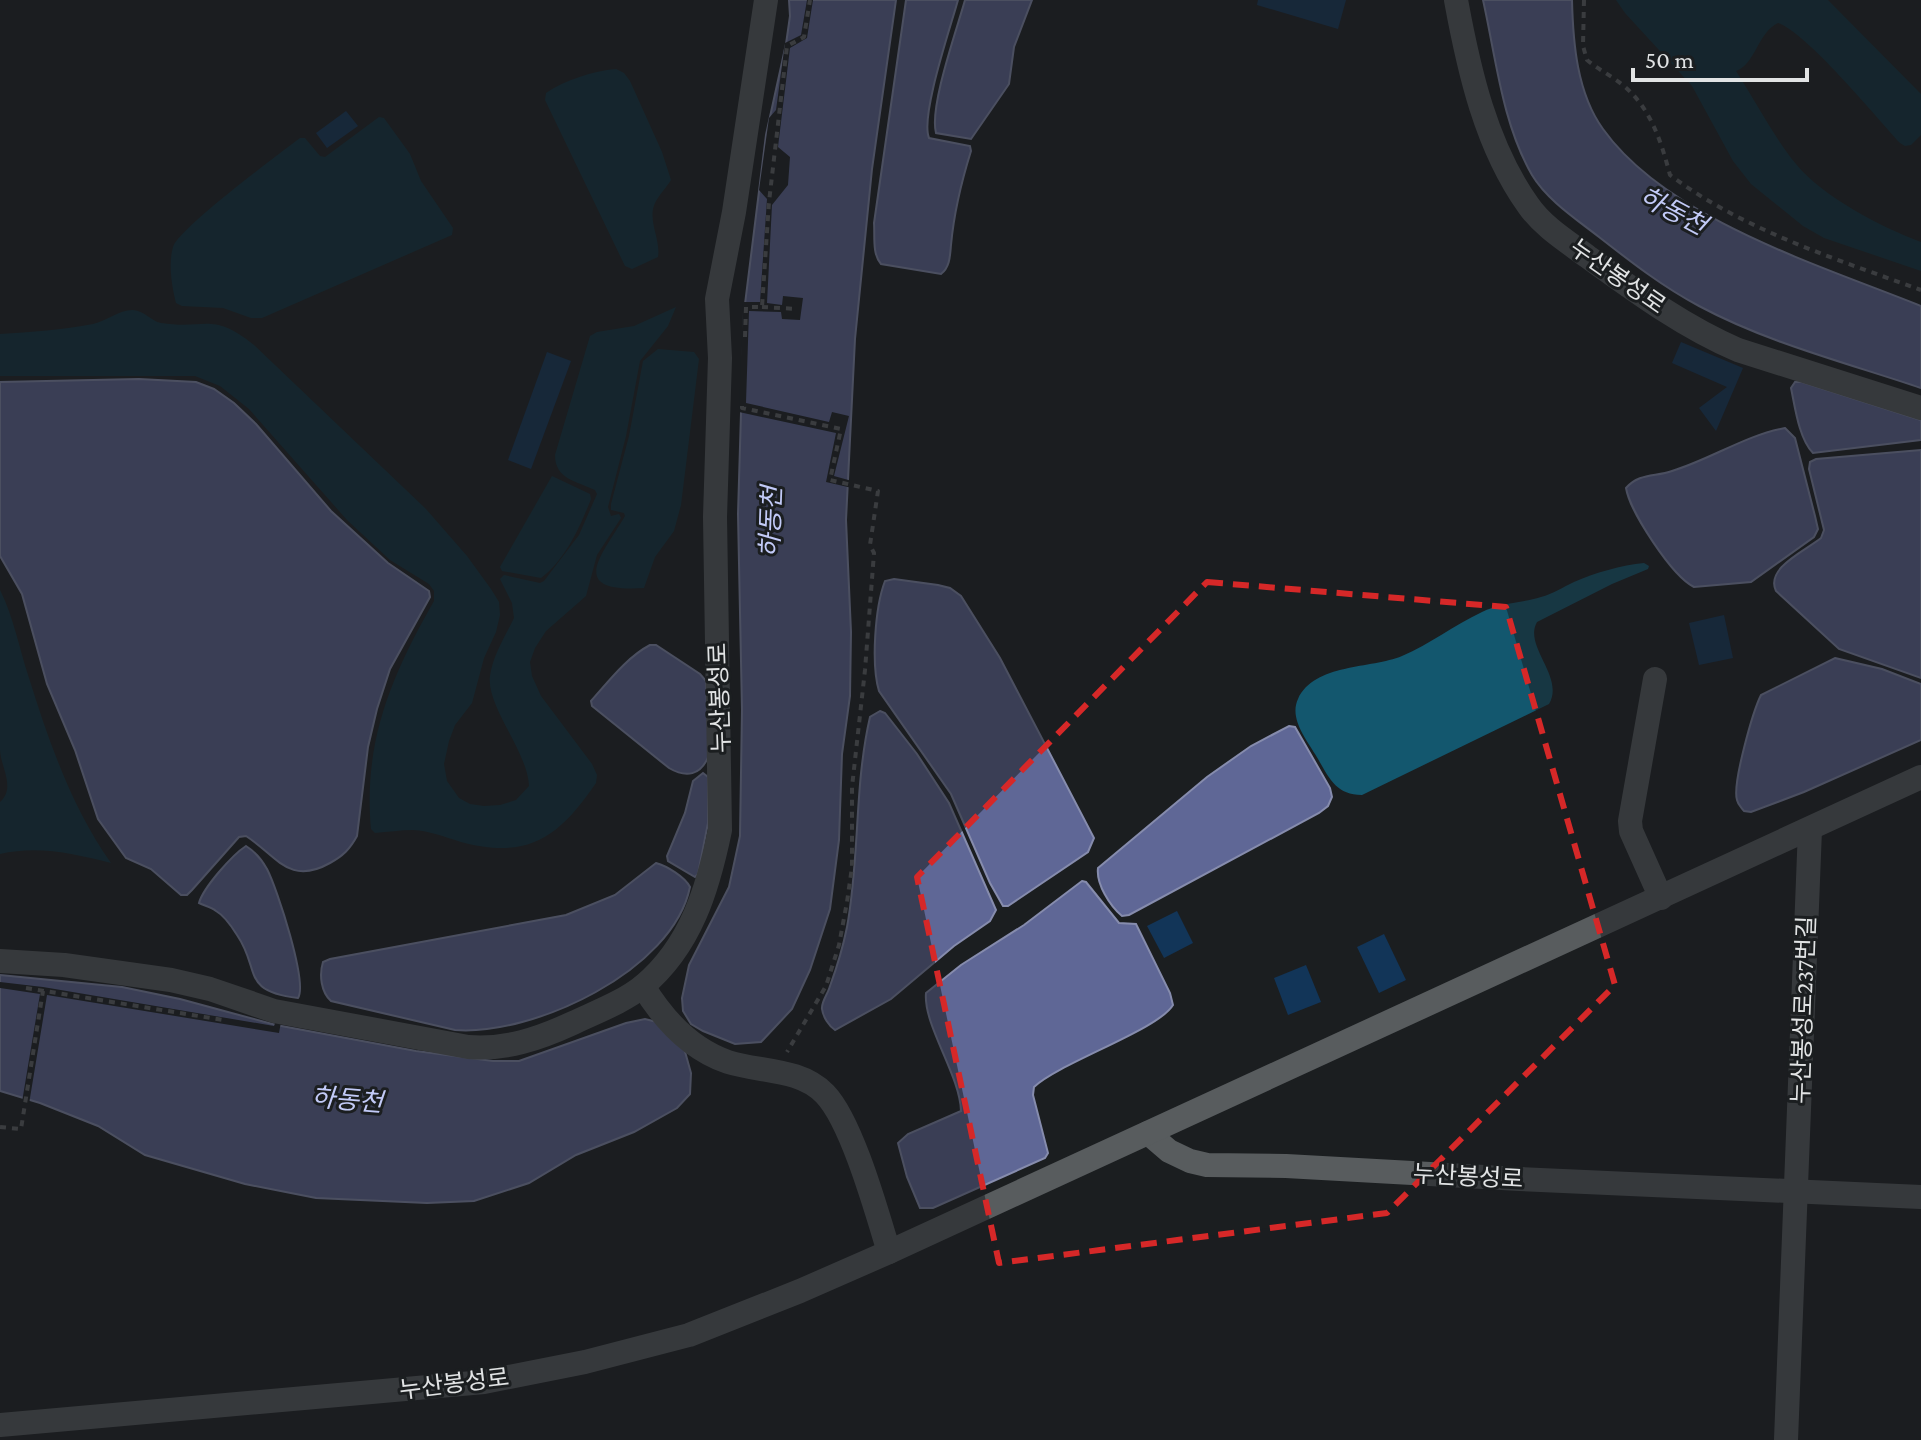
<svg xmlns="http://www.w3.org/2000/svg" width="1921" height="1440" font-family="'Crimson Pro','Noto Sans KR',serif">
	<style>
		.green { fill: #0f303c }
		.forest { fill: #13576e }
		.water { fill: #5f6796; stroke: #868cad; stroke-width: 2 }
		.pier { fill: #1b1e20 }
		.building { fill: #123558 }
		.lines { fill: none; stroke-linecap: round; stroke-linejoin: round }
		.path { stroke: #606264; stroke-width: 4; stroke-dasharray: 6 6; stroke-linecap: butt }
		.minor { stroke: #585c5e; stroke-width: 24 }
		.marked { fill: none; stroke: #d62828; stroke-width: 6; stroke-dasharray: 16 10; stroke-linejoin: round }
		.labels { text-anchor: middle; dominant-baseline: central; stroke-width: 6; stroke-linejoin: round; paint-order: stroke }
		.street-label { font-size: 24px; fill: #e1e3e4; stroke: #1b1e20 }
		.water-label { font-size: 26px; font-style: italic; fill: #c2caf7; stroke: #1b1e20 }
	</style>
	<rect width="100%" height="100%" fill="#1b1e20"/>
	<g class="green">
		<path d="M 1616,0 L 1828,0 L 1921,94 L 1921,135 L 1911,145 L 1905,146 L 1900,143 C 1876,117 1806,32 1778,23 C 1758,32 1755,65 1736,71 C 1756,102 1773,136 1796,164 C 1823,197 1881,227 1921,242 L 1921,271 L 1824,238 L 1803,226 L 1751,184 L 1733,161 L 1692,86 L 1625,13 Z"/>
		<path d="M 616,69 L 624,73 L 630,81 L 662,152 L 671,180 C 666,188 659,195 655,203 C 647,220 661,239 658,257 L 632,269 L 625,266 L 545,100 L 546,93 C 565,80 593,71 616,69 Z"/>
		<path d="M 379,117 L 384,118 L 410,154 L 421,181 L 453,228 L 452,235 L 262,318 L 251,318 L 223,308 L 182,306 L 176,303 C 172,287 168,264 173,247 C 178,229 279,154 300,138 L 305,138 L 320,156 L 325,157 Z"/>
		<path d="M 676,307 L 668,326 L 640,361 L 626,436 L 608,507 L 611,516 L 619,514 L 621,518 L 597,555 L 586,596 L 546,631 L 535,648 L 530,662 L 532,676 L 541,696 L 592,764 L 597,775 L 596,783 C 559,837 529,860 461,842 C 445,837 430,831 413,830 C 400,830 388,832 375,833 L 371,829 C 363,741 392,675 434,601 L 434,591 L 429,584 L 390,560 L 347,520 L 249,409 L 220,386 L 195,376 L 0,376 L 0,334 C 31,332 63,330 93,324 C 107,321 118,310 133,310 C 145,311 151,321 161,323 C 207,330 211,311 254,345 L 426,509 L 467,556 L 491,589 L 499,602 L 500,615 L 496,632 L 484,658 L 472,703 L 455,725 L 449,741 L 444,764 L 447,781 L 459,798 L 470,804 L 484,806 L 500,805 L 516,800 L 529,786 C 528,752 486,706 490,676 C 493,655 505,637 514,618 L 512,603 L 500,579 L 504,575 L 540,583 L 544,581 L 579,535 L 597,494 L 595,490 C 576,481 555,479 555,455 L 590,336 L 597,332 L 634,326 Z"/>
		<path d="M 658,349 L 694,352 L 699,359 L 681,505 L 674,531 L 655,557 L 644,588 C 565,593 603,554 625,516 L 624,513 L 611,510 L 611,504 L 629,436 L 643,361 Z"/>
		<path d="M 552,476 L 590,494 L 591,499 C 580,527 565,560 541,578 L 502,571 L 500,567 Z"/>
		<path d="M 0,590 C 14,618 19,648 29,678 C 49,742 72,808 111,863 C 75,854 38,845 0,854 L 0,802 C 16,788 1,768 0,750 C 0,697 0,643 0,590 Z"/>
	</g>
	<path class="forest" d="M 1644,563 L 1649,566 L 1648,569 L 1612,584 L 1537,622 C 1523,646 1565,677 1549,704 L 1362,795 C 1334,795 1328,775 1315,754 C 1306,739 1289,718 1298,699 C 1315,663 1371,669 1402,656 C 1430,644 1454,625 1482,612 C 1499,603 1522,603 1541,597 C 1553,594 1563,587 1574,582 C 1594,573 1622,565 1644,563 Z"/>
	<g class="water">
		<polygon points="789,0 896,0 872,169 855,339 846,520 851,632 850,696 842,754 839,840 830,909 810,970 792,1009 761,1042 735,1044 703,1031 691,1024 683,1011 682,998 689,965 729,887 740,836 742,710 738,514 744,312 766,135 786,44 790,16"/>
		<path d="M 906,0 L 958,0 C 951,26 920,116 929,138 L 970,146 L 971,151 C 961,183 954,212 951,245 C 950,256 950,267 941,274 L 881,264 C 872,254 875,236 874,223 Z"/>
		<path d="M 965,0 L 1032,0 L 1014,47 L 1009,84 L 971,139 L 936,133 C 929,107 957,29 965,0 Z"/>
		<path d="M 1483,0 L 1572,0 C 1573,43 1577,93 1603,129 C 1667,219 1822,266 1921,306 L 1921,388 C 1847,363 1768,343 1699,306 C 1663,287 1631,262 1599,237 C 1576,219 1547,200 1532,175 C 1502,123 1496,58 1483,0 Z"/>
		<path d="M 139,379 L 196,382 L 214,389 L 234,403 L 256,424 L 331,511 L 388,563 L 429,591 L 430,597 L 390,669 L 377,709 L 368,747 L 357,836 C 350,849 343,856 330,863 C 289,886 277,856 246,836 L 239,837 L 192,890 L 187,895 L 181,895 L 151,869 L 126,858 L 98,819 L 75,750 L 47,684 L 22,594 L 0,556 L 0,382 Z"/>
		<path d="M 1795,382 L 1802,382 L 1921,420 L 1921,440 L 1813,453 C 1799,439 1795,407 1791,388 Z"/>
		<path d="M 1785,428 L 1795,438 L 1815,516 L 1818,529 L 1814,537 L 1751,582 L 1694,587 C 1672,576 1630,512 1626,488 C 1639,473 1655,477 1672,471 C 1711,459 1746,435 1785,428 Z"/>
		<path d="M 1921,450 L 1921,678 L 1839,649 L 1776,591 C 1765,568 1805,551 1821,538 L 1824,530 L 1809,469 L 1810,462 L 1816,459 Z"/>
		<path d="M 894,579 L 938,585 L 950,588 L 961,596 L 1000,658 L 1094,838 L 1088,852 L 1008,906 L 1003,906 L 990,883 L 951,794 L 879,691 C 871,664 875,607 885,581 Z"/>
		<path d="M 650,645 L 656,645 L 700,674 L 706,681 L 709,755 C 701,776 686,778 669,768 L 592,706 L 591,701 C 608,682 627,657 650,645 Z"/>
		<path d="M 1835,658 L 1882,669 L 1921,684 L 1921,740 L 1804,792 L 1751,812 L 1744,811 C 1741,807 1738,805 1737,800 C 1732,784 1753,711 1761,695 Z"/>
		<path d="M 880,711 L 885,713 L 917,754 L 949,803 L 996,910 L 990,921 L 954,946 L 891,999 L 835,1030 C 829,1026 823,1017 822,1009 C 821,1002 828,994 830,986 C 837,967 843,947 847,927 C 860,857 854,786 870,717 Z"/>
		<path d="M 1289,726 L 1295,727 L 1330,788 L 1332,797 L 1328,806 L 1319,813 L 1129,915 L 1122,916 C 1110,906 1096,884 1098,868 L 1207,777 L 1251,746 Z"/>
		<polygon points="703,773 708,777 708,823 698,874 695,877 668,861 667,856 685,813 693,781"/>
		<path d="M 246,846 C 254,851 262,860 267,869 C 277,888 308,983 298,998 C 240,991 261,970 237,935 C 232,927 225,916 216,911 C 211,907 205,906 199,903 C 203,888 232,855 246,846 Z"/>
		<path d="M 656,863 C 667,866 685,877 690,887 C 673,971 533,1036 455,1030 L 331,1001 C 321,992 319,975 323,962 L 330,959 L 566,915 L 615,895 Z"/>
		<path d="M 1082,881 L 1086,882 L 1119,923 L 1136,924 L 1170,993 L 1173,1005 C 1158,1030 1061,1062 1034,1087 L 1033,1095 L 1048,1153 L 1045,1158 L 933,1208 L 920,1208 L 907,1177 L 898,1143 L 908,1134 L 961,1111 C 960,1075 923,1025 926,993 L 961,965 L 1024,925 Z"/>
		<polygon points="0,975 122,987 180,999 276,1025 416,1051 493,1061 519,1061 626,1023 645,1019 657,1022 684,1048 691,1073 690,1094 677,1108 634,1132 576,1155 529,1183 474,1201 427,1203 316,1198 245,1184 145,1155 98,1126 40,1103 0,1091"/>
	</g>
	<g class="pier">
		<polygon points="807,0 813,0 807,38 790,48 778,147 790,157 788,185 772,205 767,303 782,305 783,296 803,298 800,320 782,319 781,312 749,311 746,403 829,422 832,412 849,416 834,476 852,481 852,488 826,482 836,433 739,412 743,302 760,302 767,199 759,190 769,118 776,110 785,43 801,35"/>
		<polygon points="0,982 43,987 274,1026 276,1021 281,1022 279,1033 47,995 29,1104 22,1102 40,994 0,988"/>
	</g>
	<g class="building">
		<polygon points="1258,0 1346,0 1338,29 1257,5"/>
		<polygon points="346,111 358,126 327,148 316,133"/>
		<polygon points="1681,342 1743,368 1716,431 1699,408 1727,387 1672,363"/>
		<polygon points="547,352 571,361 531,469 508,460"/>
		<polygon points="1724,615 1733,658 1699,665 1689,623"/>
		<polygon points="1177,911 1193,943 1164,958 1147,926"/>
		<polygon points="1384,934 1406,980 1379,993 1357,947"/>
		<polygon points="1306,965 1321,1002 1288,1015 1274,978"/>
	</g>
	<g class="lines">
		<g class="path">
			<path d="M 1584,0 L 1583,46 L 1587,60 C 1599,70 1612,76 1624,86 C 1651,109 1661,141 1670,175 C 1743,230 1836,259 1921,290"/>
			<polyline points="762,307 797,309"/>
			<polyline points="745,337 746,307 762,307 769,202 787,46 804,37 810,0"/>
			<polyline points="742,406 742,408 841,429 830,480 878,491 870,545 874,553 865,670 852,787 852,867 847,902 839,945 826,986 787,1052"/>
			<polyline points="26,988 223,1020"/>
			<polyline points="0,1127 21,1129 43,991"/>
		</g>
		<g class="minor">
			<path d="M 1456,0 C 1469,71 1486,146 1528,205 C 1543,227 1568,242 1588,257 C 1635,291 1684,327 1738,350 L 1921,408"/>
			<polyline points="1655,679 1630,821 1631,831 1661,898"/>
			<path d="M 0,961 L 64,965 L 171,980 L 210,989 L 274,1011 L 468,1047 C 506,1050 538,1039 573,1023 C 596,1012 623,1002 643,986 C 691,946 708,888 720,830 L 715,517 L 720,358 L 717,299 L 734,212 L 766,0"/>
			<path d="M 643,986 C 663,1019 690,1049 728,1062 C 759,1072 800,1068 825,1094 C 852,1122 877,1213 889,1252"/>
			<polyline points="1148,1133 1169,1151 1190,1161 1207,1165 1286,1166 1520,1179 1921,1197"/>
			<polyline points="0,1425 484,1382 585,1362 689,1335 800,1291 889,1252 1921,777"/>
			<polyline points="1786,1440 1810,829"/>
		</g>
	</g>
	<path d="M0 0H1921V1440H0ZM 1207,582 L 1506,607 L 1615,985 L 1387,1213 L 999,1263 L 917,877 Z" fill="#1b1e20" fill-opacity=".55" fill-rule="evenodd"/>
	<path class="marked" d="M 1207,582 L 1506,607 L 1615,985 L 1387,1213 L 999,1263 L 917,877 Z"/>
	<g class="labels">
		<g class="street-label">
			<text transform="translate(1618 276) rotate(35)">누산봉성로</text>
			<text transform="translate(719 698) rotate(-92)">누산봉성로</text>
			<text transform="translate(1803 1010) rotate(-88)">누산봉성로237번길</text>
			<text transform="translate(1468 1176) rotate(3)">누산봉성로</text>
			<text transform="translate(454 1383) rotate(-7)">누산봉성로</text>
		</g>
		<g class="water-label">
			<text transform="translate(1673 211) rotate(28)">하동천</text>
			<text transform="translate(771 522) rotate(-88)">하동천</text>
			<text transform="translate(347 1100) rotate(5)">하동천</text>
		</g>
	</g>
	<path d="M1633 68v12h174v-12" fill="none" stroke="#e1e3e4" stroke-width="4"/>
	<text x="1645" y="68" font-size="24" fill="#e1e3e4" stroke="#1b1e20" stroke-width="6" paint-order="stroke">50 m</text>
</svg>
